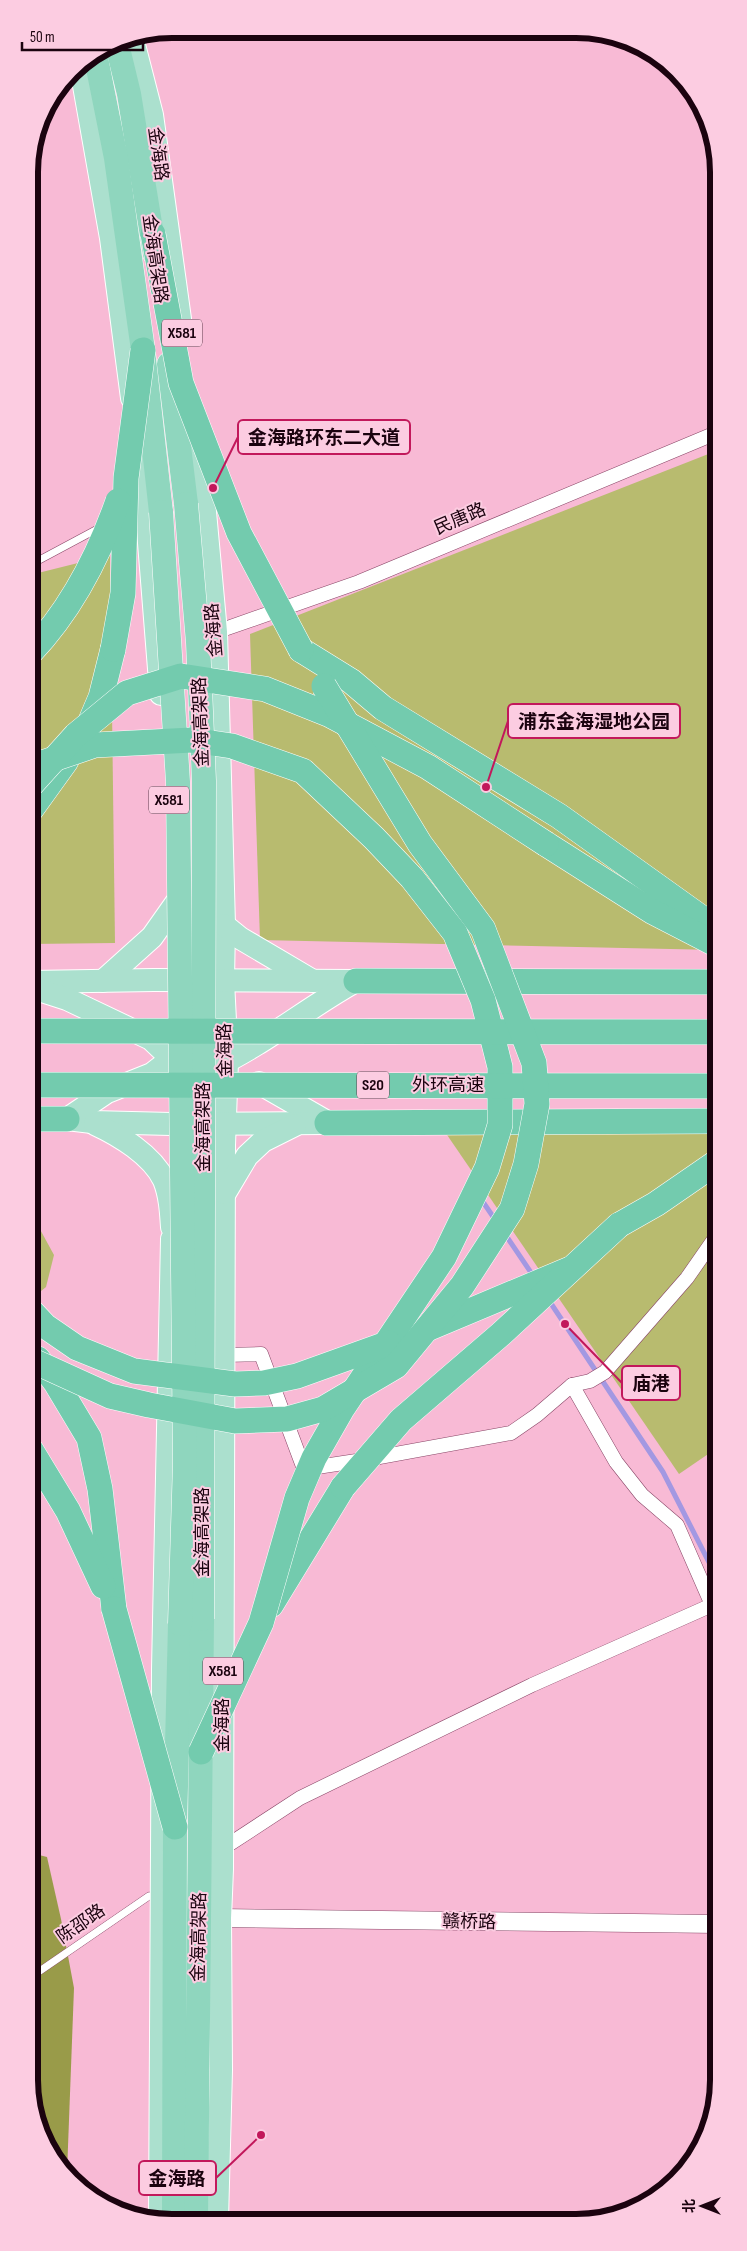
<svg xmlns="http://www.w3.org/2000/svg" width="747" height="2251" font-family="'Sofia Sans Condensed','Noto Sans SC',sans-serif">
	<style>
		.green { fill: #b8bb6f }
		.forest { fill: #999b49 }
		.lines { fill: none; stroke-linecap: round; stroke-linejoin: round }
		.stream { stroke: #a398e2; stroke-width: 5 }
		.service-casing { stroke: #884566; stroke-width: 8 }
		.minor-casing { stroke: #884566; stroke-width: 15 }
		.tertiary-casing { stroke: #884566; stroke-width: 19 }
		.primary-casing { stroke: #fff; stroke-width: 24 }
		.trunk-casing { stroke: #fff; stroke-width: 25 }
		.motorway-casing { stroke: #fff; stroke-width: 26 }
		.service { stroke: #fff; stroke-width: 7 }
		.minor { stroke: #fff; stroke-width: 14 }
		.tertiary { stroke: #fff; stroke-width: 18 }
		.primary { stroke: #abe0ce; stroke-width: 22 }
		.trunk { stroke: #8fd6be; stroke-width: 24 }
		.motorway { stroke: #73cbae; stroke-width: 25 }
		.trunk-bridge-casing { stroke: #fff; stroke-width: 25; stroke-linecap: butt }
		.motorway-bridge-casing { stroke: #fff; stroke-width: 26; stroke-linecap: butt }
		.trunk-bridge { stroke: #8fd6be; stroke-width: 24 }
		.motorway-bridge { stroke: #73cbae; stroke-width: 25 }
		.labels { text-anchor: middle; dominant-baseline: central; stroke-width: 4; stroke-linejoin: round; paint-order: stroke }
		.shield { fill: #fccce1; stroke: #5e3f4e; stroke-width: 1 }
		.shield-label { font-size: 16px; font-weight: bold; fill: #1b030f }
		.street-label { font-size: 18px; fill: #1b030f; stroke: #fccce1 }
		.rim { fill: none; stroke: #1b030f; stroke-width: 6 }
		.leader { fill: none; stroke: #c2185b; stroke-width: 2 }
		.callout-dot { fill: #c2185b; stroke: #fccce1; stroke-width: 2 }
		.callout { fill: #fccce1; stroke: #c2185b; stroke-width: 2 }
		.callout-label { font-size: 19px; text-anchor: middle; font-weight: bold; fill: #1b030f }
	</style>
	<rect width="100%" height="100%" fill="#f8bad5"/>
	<g class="green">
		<polygon points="716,451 717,950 260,940 250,634"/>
		<polygon points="110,555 115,943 30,944 30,575"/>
		<polygon points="443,1129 717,1129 717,1448 679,1474"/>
		<polygon points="30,1211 54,1255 46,1287 30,1300"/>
	</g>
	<polygon class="forest" points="31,1853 47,1857 61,1919 74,1988 67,2173 31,2107"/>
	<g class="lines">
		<g class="stream">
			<polyline points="481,1199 496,1221"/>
			<polyline points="505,1234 534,1277"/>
			<polyline points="548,1299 663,1472 717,1578"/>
		</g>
		<defs>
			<g id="service">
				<polyline points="30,565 101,527"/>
				<polyline points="31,1977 149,1896"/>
			</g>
			<g id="minor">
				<polyline points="216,632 359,582 716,433"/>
				<polyline points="224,1355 261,1354 304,1469 363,1460 511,1433 537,1415 572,1385 590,1381 605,1372 687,1278 717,1235"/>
				<polyline points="222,1849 300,1798 532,1685 712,1605 677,1525 642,1495 616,1462 572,1385"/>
			</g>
			<polyline id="tertiary" points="220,1918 718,1924"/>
			<g id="primary">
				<polyline points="132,37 152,115 180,319"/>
				<polyline points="80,63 111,238 132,398"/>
				<polyline points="137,434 146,505 161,694"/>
				<polyline points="196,437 203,490 216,632 224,925 223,981 227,1061 224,1145 222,1869 220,1918 221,2070 217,2220"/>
				<polyline points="224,925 240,938 313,981"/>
				<polyline points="103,981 152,937 176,903"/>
				<polyline points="30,982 154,980 356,981"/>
				<polyline points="33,988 67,999 151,1039 171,1058 194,1072"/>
				<path d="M 215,1067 C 264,1044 306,1009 354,982"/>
				<polyline points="259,1083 327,1122"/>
				<polyline points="67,1119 92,1122 171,1124 327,1123"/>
				<polyline points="67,1119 107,1092 152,1074 184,1049"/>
				<path d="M 95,1124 C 119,1135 152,1155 164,1180 C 170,1195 171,1211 172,1227"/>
				<polyline points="225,1193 247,1156 263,1141 295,1125"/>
				<polyline points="160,2220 163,1669 172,1239"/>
			</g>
			<g id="trunk">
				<polyline points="116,40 129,94 155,254"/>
				<polyline points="95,53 116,158 143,350 161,512"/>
				<polyline points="169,364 186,504"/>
				<polyline points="174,2220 175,1827 180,1624"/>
				<polyline points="196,2220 202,1619"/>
			</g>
			<g id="motorway">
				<polyline points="301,650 351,681 383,708 559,816 717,929"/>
				<polyline points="87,730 101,697 113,649"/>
				<polyline points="30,811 66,761"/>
				<polyline points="546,844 653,912 717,945"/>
				<polyline points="356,981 717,982"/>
				<polyline points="30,1119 67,1119"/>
				<polyline points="327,1123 717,1121"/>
				<polyline points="619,1225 656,1204 717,1162"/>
				<polyline points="38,1359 56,1383 89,1438 100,1489 114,1609"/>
				<polyline points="31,1450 68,1511 103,1586"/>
				<polyline points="271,1605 343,1487"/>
			</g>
		</defs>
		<use href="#service" class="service-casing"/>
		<use href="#minor" class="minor-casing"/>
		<use href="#tertiary" class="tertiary-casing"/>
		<use href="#primary" class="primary-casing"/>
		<use href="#trunk" class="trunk-casing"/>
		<use href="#motorway" class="motorway-casing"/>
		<use href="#service" class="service"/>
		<use href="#minor" class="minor"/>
		<use href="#tertiary" class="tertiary"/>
		<use href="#primary" class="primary"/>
		<use href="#trunk" class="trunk"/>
		<use href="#motorway" class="motorway"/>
		<defs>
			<g id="trunk-bridge">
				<polyline points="186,504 198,642 204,781 202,1619"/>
				<polyline points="161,512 178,782 185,1463 180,1624"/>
			</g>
			<g id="motorway-bridge">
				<polyline points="153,234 181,383 239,533 301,650"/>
				<polyline points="113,649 123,593 126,478 143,350"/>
				<path d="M 30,653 C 70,611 99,555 118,501"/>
				<polyline points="30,767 95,745 192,740 232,746 303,771 374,838 412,878 455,933 483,1000 500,1067 500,1125 487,1168 444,1257 342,1409 314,1458 297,1498 261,1623 201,1752"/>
				<polyline points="30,786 76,735 127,693 181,676 265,689 330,715 428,767 546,844"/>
				<polyline points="30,1031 717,1032"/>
				<polyline points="30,1085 717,1086"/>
				<polyline points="30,1310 45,1326 77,1348 134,1371 235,1384 264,1383 297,1376 389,1343"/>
				<polyline points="427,1329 570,1269"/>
				<polyline points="31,1360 110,1396 149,1405 235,1421 287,1419 323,1409 396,1366 462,1286 512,1209 526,1164 537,1104 534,1063 483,929 420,844 324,686"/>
				<polyline points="343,1487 401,1420 501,1334 619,1225"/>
				<polyline points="114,1609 175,1827"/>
			</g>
		</defs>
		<use href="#trunk-bridge" class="trunk-bridge-casing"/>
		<use href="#motorway-bridge" class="motorway-bridge-casing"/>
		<use href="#trunk-bridge" class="trunk-bridge"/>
		<use href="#motorway-bridge" class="motorway-bridge"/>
	</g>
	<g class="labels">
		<g class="shield">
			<rect x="162" y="319.5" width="40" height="27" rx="4"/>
			<rect x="149" y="786.5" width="40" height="27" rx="4"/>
			<rect x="357" y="1071.5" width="32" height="27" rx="4"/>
			<rect x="203" y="1657.5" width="40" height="27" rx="4"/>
		</g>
		<g class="shield-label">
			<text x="182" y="333">X581</text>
			<text x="169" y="800">X581</text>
			<text x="373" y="1085">S20</text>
			<text x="223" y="1671">X581</text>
		</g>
		<g class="street-label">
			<text transform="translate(158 154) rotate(82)">金海路</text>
			<text transform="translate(155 259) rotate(82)">金海高架路</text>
			<text transform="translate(460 519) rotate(-23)">民唐路</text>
			<text transform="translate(214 630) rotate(-95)">金海路</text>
			<text transform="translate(201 722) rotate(-92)">金海高架路</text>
			<text transform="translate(225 1050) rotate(-91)">金海路</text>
			<text x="448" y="1085">外环高速</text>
			<text transform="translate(203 1127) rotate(-90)">金海高架路</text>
			<text transform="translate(202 1532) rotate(-90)">金海高架路</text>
			<text transform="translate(222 1725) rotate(-90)">金海路</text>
			<text transform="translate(469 1922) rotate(1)">赣桥路</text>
			<text transform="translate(81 1924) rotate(-35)">陈邵路</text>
			<text transform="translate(199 1937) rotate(-89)">金海高架路</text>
		</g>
	</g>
	<path d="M0 0H747V2251H0ZM172 38H576A134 134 0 0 1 710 172V2080A134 134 0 0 1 576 2214H172A134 134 0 0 1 38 2080V172A134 134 0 0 1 172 38Z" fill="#fccce1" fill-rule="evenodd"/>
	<path class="rim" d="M172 38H576A134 134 0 0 1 710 172V2080A134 134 0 0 1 576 2214H172A134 134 0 0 1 38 2080V172A134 134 0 0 1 172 38Z"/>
	<path class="leader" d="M213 488L238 437M486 787L508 721M565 1324L622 1383M261 2135L216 2178"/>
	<g class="callout-dot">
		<circle cx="213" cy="488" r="5"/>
		<circle cx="486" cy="787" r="5"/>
		<circle cx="565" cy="1324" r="5"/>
		<circle cx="261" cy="2135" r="5"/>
	</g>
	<g class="callout">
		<rect x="238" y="420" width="172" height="34" rx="5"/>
		<rect x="508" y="704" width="172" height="34" rx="5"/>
		<rect x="622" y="1366" width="58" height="34" rx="5"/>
		<rect x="139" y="2161" width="77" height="34" rx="5"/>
	</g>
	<g class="callout-label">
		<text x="324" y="444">金海路环东二大道</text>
		<text x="594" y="728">浦东金海湿地公园</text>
		<text x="651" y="1390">庙港</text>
		<text x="177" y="2185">金海路</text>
	</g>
	<g transform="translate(702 2206) rotate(270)" stroke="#fccce1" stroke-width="4" paint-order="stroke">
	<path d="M0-4L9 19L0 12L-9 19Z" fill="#1b030f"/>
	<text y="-8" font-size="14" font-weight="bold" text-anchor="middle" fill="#1b030f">北</text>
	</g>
	<path d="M22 42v8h121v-8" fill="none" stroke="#1b030f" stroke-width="2.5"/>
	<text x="30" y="42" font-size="15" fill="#1b030f" stroke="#fccce1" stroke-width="4" paint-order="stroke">50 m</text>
</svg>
